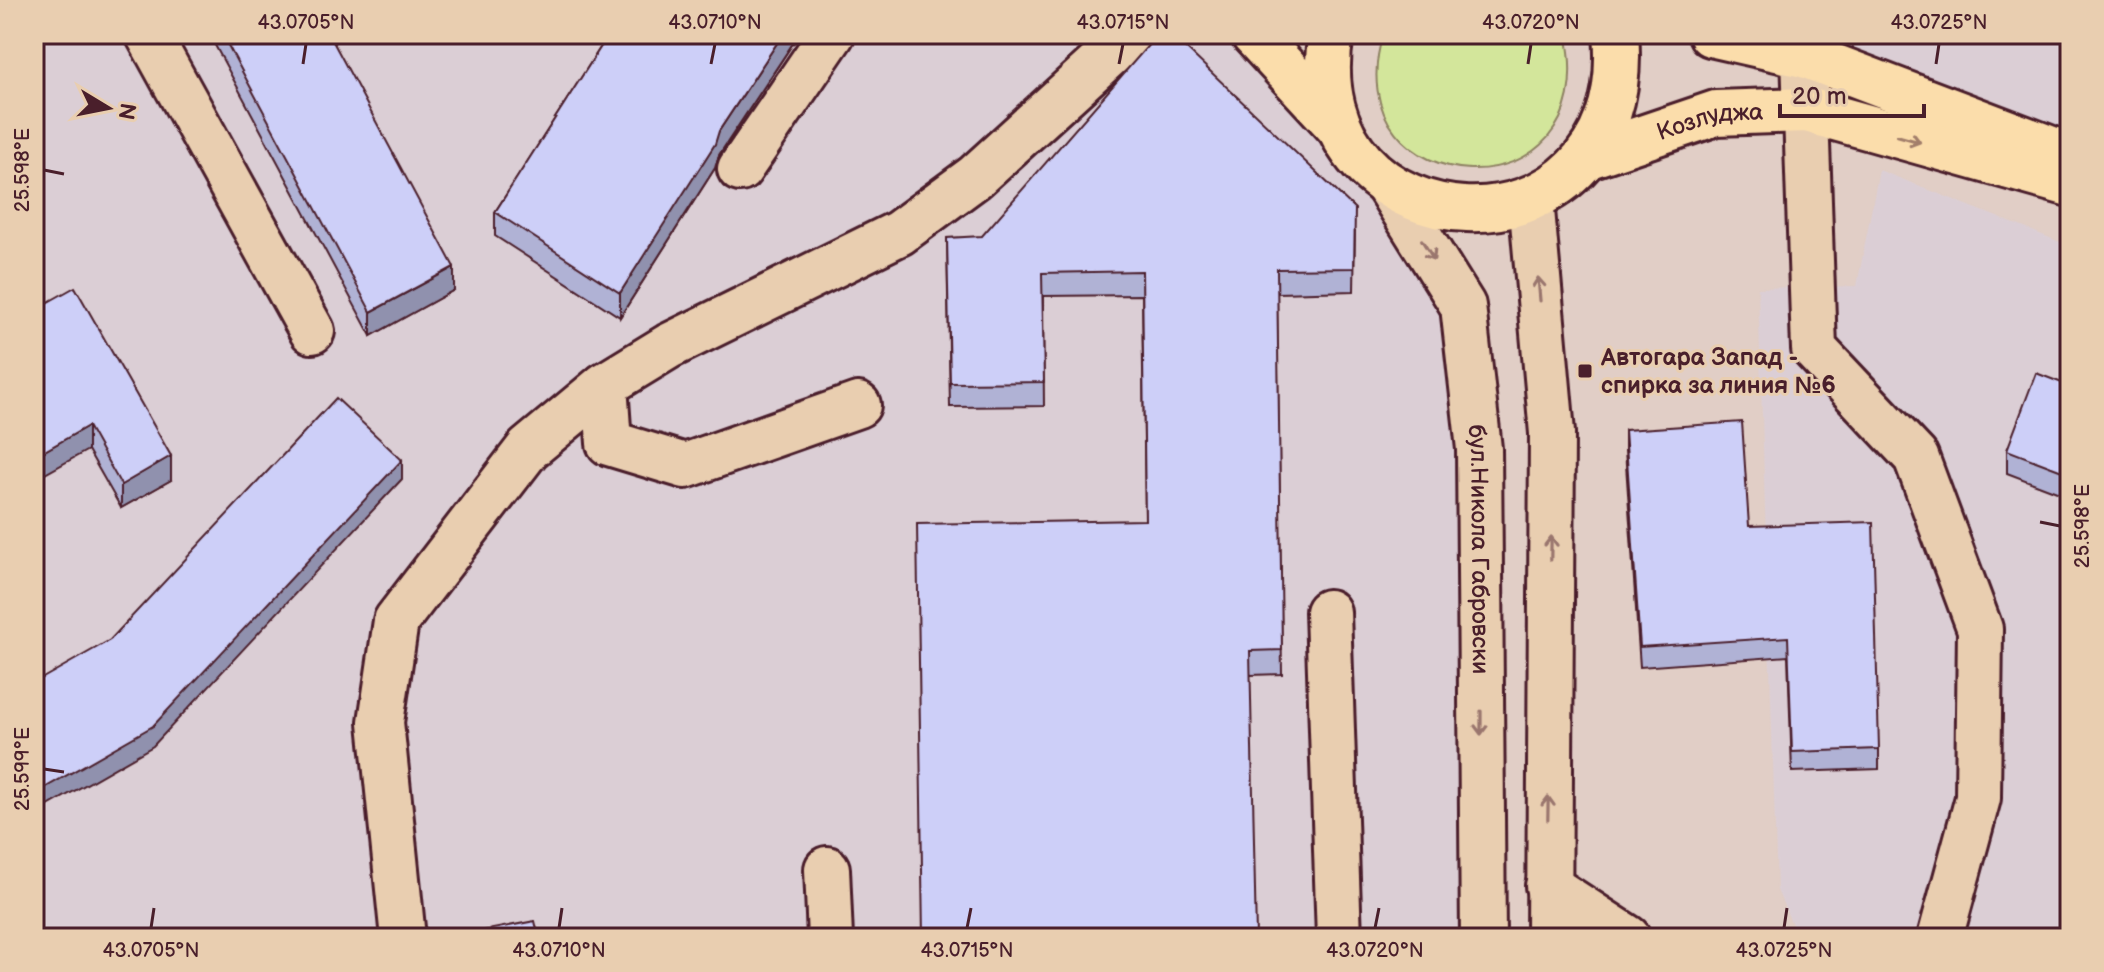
<svg xmlns="http://www.w3.org/2000/svg" width="2104" height="972" font-family="'Balsamiq Sans',sans-serif">
	<style>
		.built { fill: #dbced5 }
		.green { fill: #d3e69b; stroke: #8e8263; stroke-width: 2 }
		.lines { fill: none; stroke-linecap: round; stroke-linejoin: round }
		.minor-casing { stroke: #4a1f2b; stroke-width: 50 }
		.major-casing { stroke: #4a1f2b; stroke-width: 50 }
		.minor { stroke: #e9ceb0; stroke-width: 44 }
		.major { stroke: #fbddab; stroke-width: 44 }
		.wall { fill: #b0b2d5; stroke: #4a1f2b; stroke-width: 2 }
		.shaded-wall { fill: #9091ae; stroke: #4a1f2b; stroke-width: 2 }
		.building { fill: #cdcff8; stroke: #4a1f2b; stroke-width: 2 }
		.oneway { stroke: #a27e6b }
		.oneway2 { stroke: #9a766e }
		.ticks { fill: none; stroke: #4a1f2b; stroke-width: 3 }
		.poi-dot { fill: #4a1f2b; stroke: #e9ceb0; stroke-width: 3 }
		.labels { text-anchor: middle; dominant-baseline: central; stroke-width: 6; stroke-linejoin: round; paint-order: stroke }
		.street-label { font-size: 24px; fill: #4a1f2b; stroke: #e9ceb0 }
		.poi-label { font-size: 24px; font-weight: bold; fill: #4a1f2b; stroke: #e9ceb0; text-anchor: start }
		.neatline { fill: none; stroke: #4a1f2b; stroke-width: 3 }
		.ticks-label { font-size: 20px; text-anchor: middle; fill: #4a1f2b }
	</style>
	<rect width="100%" height="100%" fill="#e1cec6"/>
	<filter id="ink" filterUnits="userSpaceOnUse"><feTurbulence type="fractalNoise" baseFrequency=".0125" numOctaves="2"/><feDisplacementMap in="SourceGraphic" scale="16" xChannelSelector="R" yChannelSelector="G"/><feConvolveMatrix kernelMatrix="1 2 1 2 8 2 1 2 1" color-interpolation-filters="sRGB"/></filter>
	<g filter="url(#ink)">
		<g class="built">
			<polygon points="34,34 1253,34 1463,306 1483,938 34,938"/>
			<polygon points="1711,34 2070,34 2070,148"/>
			<polygon points="1879,170 2070,246 2070,938 1798,938 1777,890 1758,288 1857,286"/>
		</g>
		<path class="green" d="M 1383,34 L 1566,34 C 1607,223 1331,205 1383,34 Z"/>
		<g class="lines">
			<defs>
				<g id="minor">
					<polyline points="148,34 312,331"/>
					<polyline points="1804,55 1814,349 1916,457 1980,629 1978,798 1940,938"/>
					<polyline points="740,169 832,34"/>
					<path id="s1" d="M 1387,184 L 1463,306 L 1479,449 L 1483,938"/>
					<polyline points="1531,199 1552,433 1549,938"/>
					<polyline points="858,405 685,466 609,443 605,385 669,346 899,233 975,177 1132,34"/>
					<polyline points="1328,612 1339,938"/>
					<polyline points="827,869 830,938"/>
					<polyline points="1548,886 1628,938"/>
					<polyline points="403,938 381,722 396,621 528,449 605,385"/>
				</g>
				<g id="major">
					<polyline points="1253,34 1338,126"/>
					<path d="M 1331,34 C 1292,256 1638,279 1616,34"/>
					<polyline points="1711,34 1804,55 2070,156"/>
					<path id="s2" d="M 1586,157 L 1716,113 L 1807,110 L 2070,184"/>
				</g>
			</defs>
			<use href="#minor" class="minor-casing"/>
			<use href="#major" class="major-casing"/>
			<use href="#minor" class="minor"/>
			<use href="#major" class="major"/>
		</g>
		<g class="wall">
			<polygon points="209,34 329,34 454,290 371,336"/>
			<polygon points="609,34 799,34 719,155 715,168 620,317 495,236 495,212"/>
			<polygon points="1355,232 1354,291 1277,293 1282,674 1251,675 1145,520 1142,295 1043,296 1044,406 950,407 947,238"/>
			<polygon points="34,310 171,480 121,508 88,450"/>
			<polygon points="2070,386 2070,497 2007,473 2007,450"/>
			<polygon points="1625,430 1749,526 1879,749 1879,769 1792,772 1788,656 1640,667 1625,450"/>
		</g>
		<g class="shaded-wall">
			<polygon points="783,34 799,34 719,155 715,168 620,317 620,293 719,131"/>
			<polygon points="454,267 454,290 371,336 371,312"/>
			<polygon points="88,426 88,450 34,480 34,457"/>
			<polygon points="171,456 171,480 121,508 121,485"/>
			<polygon points="402,460 402,479 153,746 34,814 34,794"/>
		</g>
		<g class="building">
			<polygon points="222,34 329,34 454,267 371,312"/>
			<polygon points="609,34 783,34 719,131 715,144 620,293 495,212"/>
			<polygon points="1158,34 1171,34 1355,209 1354,268 1277,269 1282,650 1250,651 1256,938 923,938 917,524 1145,520 1142,271 1042,273 1044,382 950,383 947,238 982,236"/>
			<polygon points="75,287 171,456 121,485 88,426 34,457 34,310"/>
			<polygon points="2036,373 2070,386 2070,474 2007,450"/>
			<polygon points="336,398 402,460 153,726 34,794 34,683 110,640"/>
			<polygon points="1742,422 1749,526 1873,522 1879,749 1792,752 1788,637 1640,647 1625,430"/>
			<polygon points="535,921 539,938 446,938"/>
		</g>
		<defs><path id="oneway-shaft" d="M-6 0H5M1.5-3L5.5 0L1.5 3" fill="none" stroke-width="1.6" stroke-linecap="round" stroke-linejoin="round" transform="scale(2)"/></defs>
		<use class="oneway" href="#oneway-shaft" transform="translate(1909 139) rotate(16)"/>
		<g class="oneway2">
			<use href="#oneway-shaft" transform="translate(1428 250) rotate(58)"/>
			<use href="#oneway-shaft" transform="translate(1539 289) rotate(-95)"/>
			<use href="#oneway-shaft" transform="translate(1551 548) rotate(-89)"/>
			<use href="#oneway-shaft" transform="translate(1481 723) rotate(90)"/>
			<use href="#oneway-shaft" transform="translate(1548 808) rotate(-89)"/>
		</g>
	</g>
	<path class="ticks" d="M 303,64 L 306,44M 711,64 L 715,44M 1119,64 L 1123,44M 1528,64 L 1531,44M 1936,64 L 1939,44M 44,170 L 64,174M 2040,522 L 2060,526M 44,769 L 64,772M 151,928 L 154,908M 559,928 L 562,908M 967,928 L 971,908M 1375,928 L 1379,908M 1784,928 L 1787,908"/>
	<rect class="poi-dot" x="1577" y="363" width="16" height="16" rx="4"/>
	<g class="labels">
		<g class="street-label">
			<text stroke="none"><textPath href="#s2" startOffset="130">Козлуджа</textPath></text>
			<text stroke="none"><textPath href="#s1" startOffset="388">бул.Никола Габровски</textPath></text>
		</g>
		<g class="poi-label">
			<text x="1601" y="357">Автогара Запад -<tspan x="1601" dy="28">спирка за линия №6</tspan></text>
		</g>
	</g>
	<rect width="2104" height="972" fill="none" stroke="#e9ceb0" stroke-width="88"/>
	<g transform="translate(108 108) rotate(100)" stroke="#e9ceb0" stroke-width="6" paint-order="stroke">
	<path d="M0-6L14 30L0 20L-14 30Z" fill="#4a1f2b"/>
	<text y="-12" font-size="22" font-weight="bold" text-anchor="middle" fill="#4a1f2b">N</text>
	</g>
	<path d="M1780 104v12h144v-12" fill="none" stroke="#4a1f2b" stroke-width="4"/>
	<text x="1792" y="104" font-size="24" fill="#4a1f2b" stroke="#e9ceb0" stroke-width="6" paint-order="stroke">20 m</text>
	<rect x="44" y="44" width="2016" height="884" class="neatline"/>
	<g class="ticks-label">
		<text x="306" y="29">43.0705°N</text>
		<text x="715" y="29">43.0710°N</text>
		<text x="1123" y="29">43.0715°N</text>
		<text x="1531" y="29">43.0720°N</text>
		<text x="1939" y="29">43.0725°N</text>
		<text transform="translate(22 170) rotate(-90)" y="7">25.598°E</text>
		<text transform="translate(2082 526) rotate(-90)" y="7">25.598°E</text>
		<text transform="translate(22 769) rotate(-90)" y="7">25.599°E</text>
		<text x="151" y="957">43.0705°N</text>
		<text x="559" y="957">43.0710°N</text>
		<text x="967" y="957">43.0715°N</text>
		<text x="1375" y="957">43.0720°N</text>
		<text x="1784" y="957">43.0725°N</text>
	</g>
</svg>
